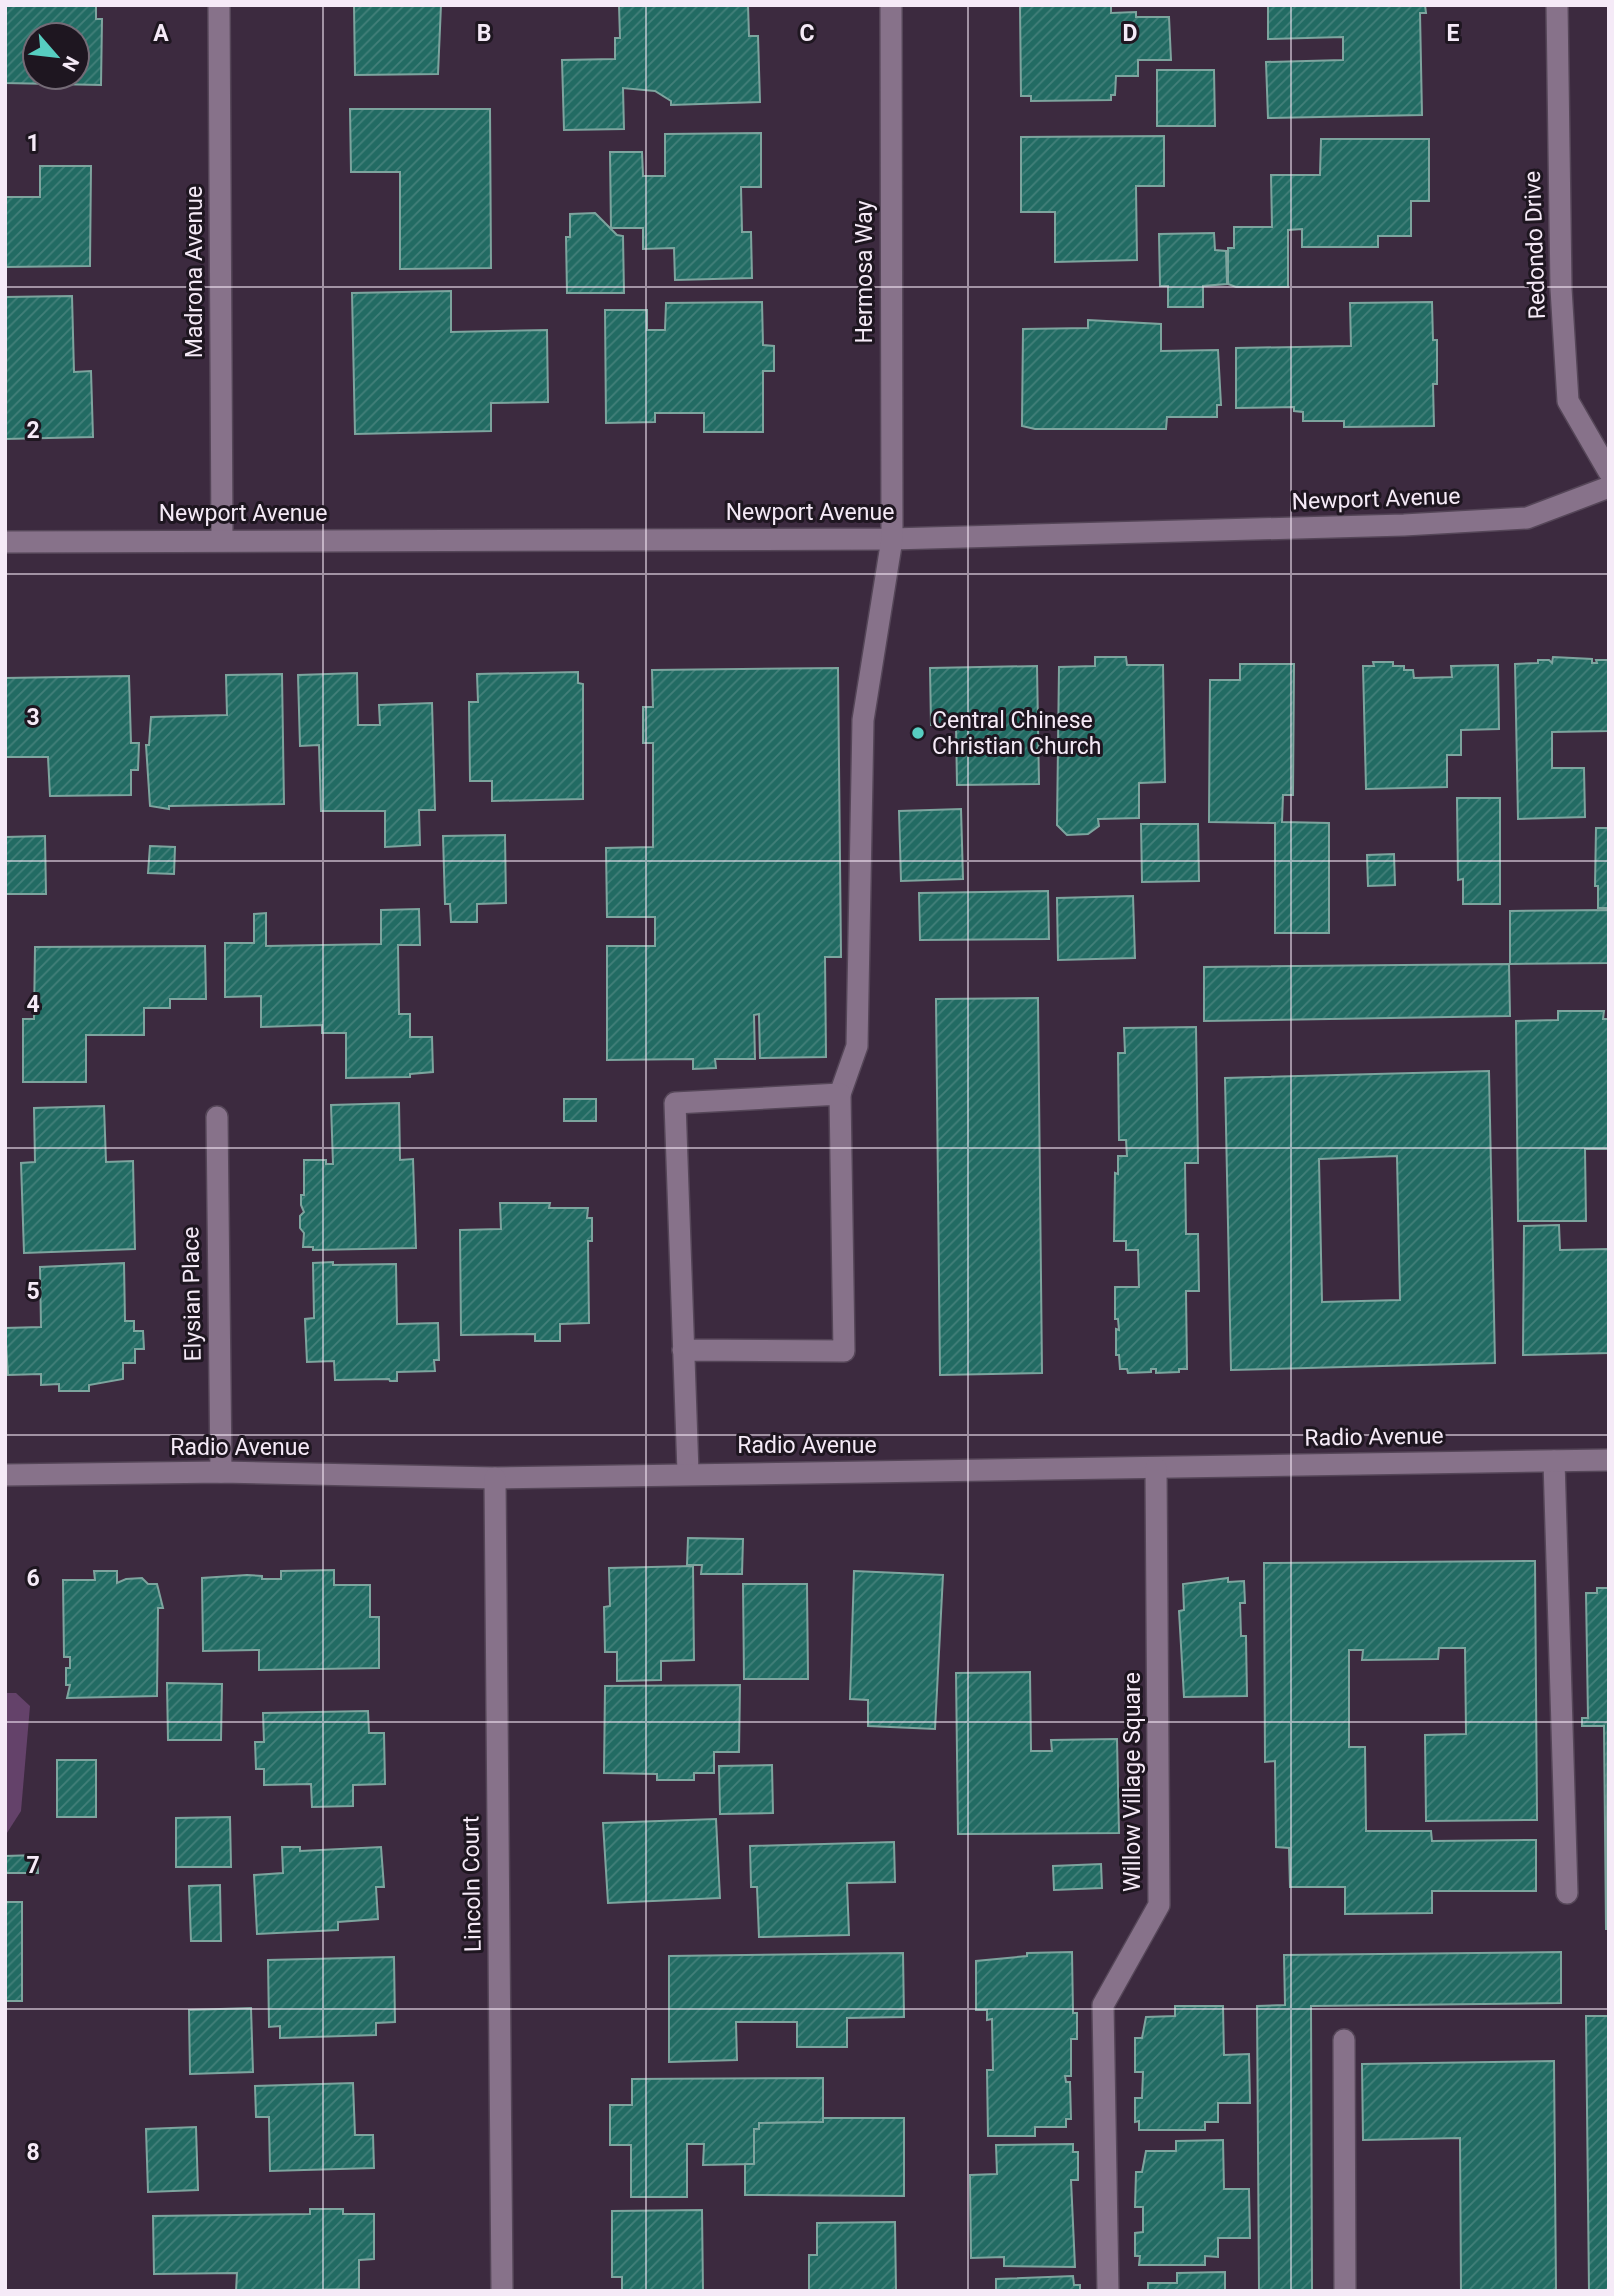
<svg xmlns="http://www.w3.org/2000/svg" width="1614" height="2296" font-family="Roboto,sans-serif">
	<style>
		.park { fill: #64426a }
		.building { fill: url(#building-hatch); stroke: #7da49e; stroke-width: 2; fill-rule: evenodd }
		.lines { fill: none; stroke-linecap: round; stroke-linejoin: round }
		.minor-casing { stroke: #554658; stroke-width: 24 }
		.minor { stroke: #87728a; stroke-width: 21 }
		.grid { fill: none; stroke: #f5eaf7; stroke-width: 2; stroke-opacity: 0.55 }
		.poi-dot { fill: #57cec1; stroke: #1e1620; stroke-width: 2.5 }
		.labels { text-anchor: middle; dominant-baseline: central; stroke-width: 6; stroke-linejoin: round; paint-order: stroke }
		.street-label { font-size: 23px; fill: #f5eaf7; stroke: #1e1620 }
		.poi-label { font-size: 23px; fill: #f5eaf7; stroke: #1e1620; text-anchor: start }
		.grid-label { font-size: 23px; text-anchor: middle; font-weight: bold; fill: #f5eaf7; stroke: #1e1620; stroke-width: 6; stroke-linejoin: round; paint-order: stroke }
	</style>
	<defs>
		<pattern id="building-hatch" width="6" height="6" patternUnits="userSpaceOnUse" patternTransform="scale(1.75)"><rect width="6" height="6" fill="#226b63"/><path d="M-1 1l2-2M0 6l6-6M5 7l2-2" fill="none" stroke="#43807a"/></pattern>
	</defs>
	<rect width="100%" height="100%" fill="#3c2a3f"/>
	<polygon class="park" points="5,1693 16,1693 30,1706 21,1811 5,1836"/>
	<g class="building">
		<path d="M 5,5 L 96,5 L 96,19 L 102,19 L 101,85 L 5,83 ZM 35,35 L 77,35 L 77,77 L 35,77 Z"/>
		<polygon points="354,5 441,5 438,74 355,75"/>
		<polygon points="619,5 748,5 749,36 758,36 760,102 671,105 671,101 655,91 623,88 624,129 564,130 562,60 615,59 615,38 620,38"/>
		<polygon points="1020,5 1111,5 1111,13 1136,12 1136,17 1169,17 1171,60 1138,60 1138,76 1116,76 1115,95 1111,95 1111,100 1031,101 1031,96 1021,96"/>
		<polygon points="1268,5 1425,5 1426,13 1420,13 1422,115 1268,118 1266,62 1343,60 1343,37 1268,39"/>
		<polygon points="1157,70 1214,70 1215,126 1157,126"/>
		<polygon points="350,109 490,109 491,268 400,269 400,172 351,172"/>
		<polygon points="761,133 761,187 741,187 742,232 751,232 752,278 675,280 674,248 643,249 643,228 611,228 610,152 642,152 643,176 665,176 665,134"/>
		<polygon points="1164,136 1164,186 1136,186 1137,260 1055,262 1055,212 1021,212 1021,137"/>
		<polygon points="1321,139 1429,139 1429,201 1411,201 1411,236 1378,236 1378,247 1302,247 1302,229 1288,230 1288,287 1236,287 1228,284 1228,248 1234,248 1234,227 1272,227 1271,175 1320,175"/>
		<polygon points="40,166 91,166 90,266 5,267 5,197 40,197"/>
		<polygon points="595,213 617,235 623,236 624,293 567,293 566,237 570,237 570,214"/>
		<polygon points="1214,233 1215,250 1226,251 1227,284 1203,286 1203,307 1168,307 1168,286 1160,286 1159,234"/>
		<polygon points="451,291 451,332 547,330 548,402 491,403 491,431 355,434 352,293"/>
		<polygon points="72,296 74,372 91,371 93,437 5,439 5,297"/>
		<polygon points="762,302 763,345 774,346 774,371 763,371 763,432 704,432 704,413 655,413 655,422 606,423 605,310 647,310 647,330 665,330 666,303"/>
		<polygon points="1432,302 1433,340 1437,340 1437,384 1433,384 1434,426 1344,427 1344,421 1303,421 1303,412 1294,411 1294,407 1236,408 1236,348 1351,346 1350,303"/>
		<polygon points="1088,320 1161,324 1161,351 1218,350 1221,405 1217,405 1217,417 1167,417 1166,429 1035,429 1022,426 1023,329 1088,328"/>
		<polygon points="1095,657 1126,657 1127,665 1163,665 1165,782 1139,783 1139,818 1098,819 1099,826 1088,834 1067,835 1057,825 1059,667 1095,666"/>
		<polygon points="1553,657 1592,659 1592,663 1597,663 1596,660 1608,660 1609,731 1552,732 1552,768 1584,768 1585,817 1518,819 1515,664 1538,663 1538,660 1549,660 1552,663"/>
		<polygon points="1373,662 1393,662 1393,666 1404,666 1404,670 1413,670 1414,678 1452,677 1451,666 1498,665 1499,729 1461,730 1461,755 1447,755 1447,787 1366,789 1363,666 1374,666"/>
		<polygon points="1240,664 1294,664 1293,795 1283,795 1282,822 1329,823 1329,933 1275,933 1275,823 1209,822 1210,680 1240,680"/>
		<polygon points="1037,666 1039,784 957,785 956,725 931,725 930,668"/>
		<polygon points="838,668 841,957 825,957 826,1057 760,1058 759,1014 754,1015 755,1059 715,1059 716,1068 693,1069 693,1059 607,1060 607,946 655,946 655,917 607,917 606,848 653,847 653,743 643,743 643,707 653,707 652,670"/>
		<polygon points="578,672 578,683 583,684 583,799 492,801 492,781 470,781 469,702 478,702 477,674"/>
		<polygon points="357,673 358,725 380,725 379,705 432,703 435,810 419,810 420,845 385,847 385,811 321,811 319,745 300,746 298,675"/>
		<polygon points="282,674 284,804 169,806 169,809 150,806 146,745 149,745 151,717 227,715 226,675"/>
		<polygon points="129,676 131,743 139,743 138,770 131,770 131,795 50,796 48,757 5,757 5,678"/>
		<polygon points="1457,798 1500,798 1500,904 1463,904 1463,879 1458,880"/>
		<polygon points="961,809 963,879 901,881 899,811"/>
		<polygon points="1141,824 1198,824 1199,881 1142,882"/>
		<polygon points="1596,828 1609,828 1609,908 1598,908 1598,886 1595,886"/>
		<polygon points="505,835 506,903 477,904 477,922 451,922 450,904 445,904 443,836"/>
		<polygon points="45,836 46,894 5,894 5,837"/>
		<polygon points="150,846 175,847 174,874 148,873"/>
		<polygon points="1394,854 1395,885 1368,886 1367,855"/>
		<polygon points="1048,891 1049,939 920,940 919,893"/>
		<polygon points="1133,896 1135,958 1058,960 1057,898"/>
		<polygon points="419,909 420,945 398,945 399,1014 410,1014 410,1037 432,1037 433,1072 410,1074 410,1077 346,1078 346,1033 322,1033 322,1025 261,1027 261,996 225,997 225,943 254,943 254,914 266,913 266,946 381,944 381,910"/>
		<polygon points="1609,910 1609,963 1510,964 1510,911"/>
		<polygon points="205,946 206,999 170,999 170,1008 144,1008 144,1035 86,1035 86,1082 23,1082 23,1019 34,1019 35,947"/>
		<polygon points="1509,964 1510,1016 1204,1021 1204,967"/>
		<polygon points="1038,998 1042,1373 940,1375 936,999"/>
		<polygon points="1558,1011 1604,1011 1603,1019 1609,1019 1609,1149 1585,1149 1586,1221 1518,1221 1516,1021 1558,1020"/>
		<polygon points="1196,1027 1198,1163 1185,1163 1186,1234 1198,1234 1199,1291 1186,1291 1187,1369 1179,1369 1179,1372 1156,1373 1156,1369 1151,1369 1151,1372 1128,1373 1127,1369 1120,1369 1119,1355 1116,1355 1116,1329 1119,1330 1118,1319 1115,1319 1115,1287 1139,1287 1138,1250 1126,1250 1126,1241 1114,1241 1115,1173 1118,1174 1118,1156 1127,1156 1126,1140 1119,1140 1118,1053 1125,1053 1124,1028"/>
		<path d="M 1489,1071 L 1495,1363 L 1231,1370 L 1225,1078 ZM 1397,1156 L 1400,1300 L 1322,1302 L 1319,1159 Z"/>
		<rect x="564" y="1099" width="32" height="22"/>
		<polygon points="399,1103 400,1160 413,1159 416,1248 313,1250 313,1247 303,1247 304,1233 300,1228 300,1216 304,1212 301,1205 301,1195 304,1195 304,1160 326,1160 326,1164 333,1164 331,1105"/>
		<polygon points="104,1106 106,1162 133,1161 135,1249 24,1253 21,1163 35,1162 34,1108"/>
		<polygon points="500,1203 550,1203 549,1208 588,1208 587,1218 592,1218 592,1241 588,1241 589,1323 560,1324 560,1341 535,1341 535,1334 461,1335 460,1230 501,1229"/>
		<polygon points="1559,1225 1560,1250 1609,1249 1609,1353 1523,1355 1524,1226"/>
		<polygon points="333,1262 333,1265 396,1264 397,1324 438,1323 439,1360 434,1360 435,1371 397,1372 397,1381 390,1381 389,1379 335,1380 334,1361 307,1362 305,1319 314,1318 313,1263"/>
		<polygon points="124,1263 125,1321 134,1321 134,1331 143,1331 144,1349 135,1349 135,1363 123,1363 123,1379 89,1385 89,1391 59,1391 59,1384 41,1385 41,1374 8,1375 5,1328 41,1327 40,1267"/>
		<polygon points="688,1538 743,1539 742,1574 701,1574 702,1565 687,1565"/>
		<polygon points="1535,1561 1537,1820 1426,1821 1425,1735 1466,1734 1465,1648 1439,1648 1438,1659 1362,1660 1363,1650 1349,1650 1349,1747 1365,1747 1366,1831 1431,1831 1432,1841 1536,1840 1536,1891 1432,1891 1432,1913 1345,1914 1345,1887 1290,1887 1289,1848 1276,1847 1275,1761 1265,1762 1264,1563"/>
		<polygon points="693,1566 694,1660 661,1661 661,1680 617,1681 617,1652 605,1652 604,1607 610,1606 609,1568"/>
		<polygon points="334,1570 334,1585 370,1585 370,1617 379,1617 379,1668 259,1670 259,1650 203,1651 202,1578 247,1575 262,1576 262,1579 281,1579 281,1571"/>
		<polygon points="94,1571 117,1571 117,1583 126,1579 142,1578 148,1584 157,1584 163,1608 158,1608 157,1696 67,1698 70,1685 66,1685 66,1668 70,1668 70,1657 64,1657 63,1580 95,1580"/>
		<polygon points="854,1571 943,1575 935,1729 868,1726 868,1700 850,1699"/>
		<polygon points="1228,1578 1228,1582 1244,1581 1245,1603 1240,1603 1241,1636 1246,1636 1247,1696 1184,1697 1179,1611 1184,1610 1183,1584"/>
		<polygon points="743,1584 807,1584 808,1679 744,1679"/>
		<polygon points="1597,1588 1609,1588 1606,1930 1604,1726 1582,1726 1582,1718 1588,1718 1586,1593 1597,1593"/>
		<polygon points="1030,1672 1031,1751 1052,1751 1051,1740 1117,1739 1119,1833 958,1834 956,1673"/>
		<polygon points="167,1683 222,1684 221,1740 168,1740"/>
		<polygon points="740,1685 739,1752 714,1752 714,1773 694,1773 694,1780 657,1780 657,1774 604,1773 605,1686"/>
		<polygon points="368,1711 369,1733 384,1733 385,1784 353,1785 353,1806 312,1807 311,1784 264,1785 264,1769 256,1769 255,1742 264,1742 263,1713"/>
		<rect x="57" y="1760" width="39" height="57"/>
		<polygon points="772,1765 773,1813 720,1814 719,1766"/>
		<polygon points="230,1817 231,1867 176,1867 176,1818"/>
		<polygon points="716,1819 720,1898 608,1903 603,1823"/>
		<polygon points="894,1842 895,1882 847,1883 849,1935 759,1937 757,1887 751,1887 750,1846"/>
		<polygon points="282,1847 300,1847 300,1851 381,1847 384,1887 376,1887 378,1919 338,1922 338,1930 257,1934 254,1875 283,1873"/>
		<polygon points="37,1855 38,1873 5,1873 5,1856"/>
		<polygon points="1101,1864 1102,1888 1054,1890 1053,1866"/>
		<polygon points="220,1885 221,1941 191,1941 189,1886"/>
		<rect x="5" y="1902" width="17" height="99"/>
		<polygon points="1072,1952 1073,2013 1077,2013 1077,2039 1071,2039 1071,2076 1065,2076 1066,2082 1070,2082 1071,2119 1066,2119 1066,2127 1035,2127 1035,2136 988,2136 987,2070 993,2070 992,2019 987,2020 987,2010 976,2010 976,1961 1027,1956 1027,1953"/>
		<polygon points="1561,1952 1561,2003 1311,2006 1312,2291 1259,2291 1257,2006 1285,2005 1284,1955"/>
		<polygon points="903,1953 904,2017 847,2018 847,2047 797,2047 797,2022 736,2022 737,2060 669,2062 669,1956"/>
		<polygon points="394,1957 395,2022 376,2023 376,2035 280,2038 280,2026 269,2027 268,1960"/>
		<polygon points="1175,2006 1223,2006 1224,2055 1249,2054 1250,2103 1218,2103 1218,2122 1205,2122 1205,2130 1139,2130 1139,2121 1135,2122 1135,2098 1142,2098 1143,2072 1135,2072 1135,2038 1142,2038 1146,2017 1175,2016"/>
		<polygon points="251,2008 253,2072 190,2074 189,2010"/>
		<polygon points="1586,2016 1609,2016 1609,2291 1589,2291"/>
		<polygon points="1554,2061 1556,2291 1461,2291 1460,2138 1363,2140 1362,2064"/>
		<polygon points="823,2078 823,2122 759,2123 759,2129 754,2129 754,2164 703,2165 704,2144 687,2144 687,2197 631,2197 631,2145 610,2145 610,2105 632,2105 632,2079"/>
		<polygon points="353,2083 355,2135 373,2135 374,2168 270,2171 269,2117 256,2117 255,2086"/>
		<polygon points="823,2118 904,2118 904,2196 745,2195 745,2164 754,2164 754,2129 759,2129 759,2123 823,2122"/>
		<polygon points="196,2127 198,2190 148,2192 146,2129"/>
		<polygon points="1223,2140 1224,2189 1249,2189 1250,2238 1218,2238 1218,2257 1205,2256 1205,2265 1139,2265 1140,2256 1135,2256 1135,2233 1143,2232 1143,2207 1135,2207 1136,2172 1142,2172 1146,2151 1176,2151 1176,2141"/>
		<polygon points="1073,2144 1073,2152 1078,2152 1078,2180 1071,2180 1075,2267 1004,2266 1004,2257 971,2258 970,2175 997,2174 996,2145"/>
		<polygon points="310,2209 343,2209 343,2214 374,2214 374,2259 359,2260 359,2289 236,2291 237,2273 154,2274 153,2216 310,2214"/>
		<polygon points="702,2210 703,2291 622,2291 622,2277 612,2277 612,2211"/>
		<polygon points="895,2222 896,2291 809,2291 809,2255 817,2255 817,2223"/>
		<polygon points="1225,2272 1225,2291 1148,2291 1148,2283 1177,2283 1177,2273"/>
		<polygon points="1073,2276 1074,2285 1080,2285 1080,2291 996,2291 996,2279"/>
	</g>
	<g class="lines">
		<defs>
			<g id="minor">
				<polyline points="219,5 222,539"/>
				<polyline points="1557,5 1561,289 1568,401 1609,472"/>
				<polyline points="5,542 892,539 1404,525 1527,518 1609,487"/>
				<polyline points="840,1094 857,1046 863,720 892,539 891,5"/>
				<polyline points="217,1117 221,1472"/>
				<polyline points="683,1350 844,1351 840,1094 675,1103 688,1472"/>
				<polyline points="1554,1461 1567,1893"/>
				<polyline points="5,1475 221,1472 495,1478 1609,1460"/>
				<polyline points="495,1478 502,2291"/>
				<polyline points="1344,2040 1345,2291"/>
				<polyline points="1108,2291 1103,2005 1159,1905 1156,1468"/>
			</g>
		</defs>
		<use href="#minor" class="minor-casing"/>
		<use href="#minor" class="minor"/>
	</g>
	<path class="grid" d="M 323,5 L 323,2291M 646,5 L 646,2291M 968,5 L 968,2291M 1291,5 L 1291,2291M 5,287 L 1609,287M 5,574 L 1609,574M 5,861 L 1609,861M 5,1148 L 1609,1148M 5,1435 L 1609,1435M 5,1722 L 1609,1722M 5,2009 L 1609,2009"/>
	<circle class="poi-dot" cx="918" cy="733" r="7"/>
	<g class="labels">
		<g class="street-label">
			<text transform="translate(1535 245) rotate(-92)">Redondo Drive</text>
			<text transform="translate(194 272) rotate(-90)">Madrona Avenue</text>
			<text transform="translate(864 272) rotate(-90)">Hermosa Way</text>
			<text transform="translate(1376 499) rotate(-2)">Newport Avenue</text>
			<text x="810" y="512">Newport Avenue</text>
			<text x="243" y="513">Newport Avenue</text>
			<text transform="translate(192 1294) rotate(-91)">Elysian Place</text>
			<text transform="translate(1374 1437) rotate(-1)">Radio Avenue</text>
			<text x="807" y="1445">Radio Avenue</text>
			<text x="240" y="1447">Radio Avenue</text>
			<text transform="translate(1132 1782) rotate(-90)">Willow Village Square</text>
			<text transform="translate(472 1884) rotate(-91)">Lincoln Court</text>
		</g>
		<g class="poi-label">
			<text x="932" y="720">Central Chinese<tspan x="932" dy="26">Christian Church</tspan></text>
		</g>
	</g>
	<g class="grid-label">
		<text x="161" y="41">A</text>
		<text x="484" y="41">B</text>
		<text x="807" y="41">C</text>
		<text x="1130" y="41">D</text>
		<text x="1453" y="41">E</text>
		<text x="33" y="151">1</text>
		<text x="33" y="438">2</text>
		<text x="33" y="725">3</text>
		<text x="33" y="1012">4</text>
		<text x="33" y="1299">5</text>
		<text x="33" y="1586">6</text>
		<text x="33" y="1873">7</text>
		<text x="33" y="2160">8</text>
	</g>
	<rect width="1614" height="2296" fill="none" stroke="#f5eaf7" stroke-width="14"/>
	<g transform="translate(56 56) rotate(118)"><circle r="33" fill="#1e1620" stroke="#746b76" stroke-width="2"/>
	<path d="M0-5L12 26L0 18L-12 26Z" fill="#57cec1"/>
	<text y="-10" font-size="19" font-weight="bold" text-anchor="middle" fill="#f5eaf7">N</text>
	</g>
</svg>
